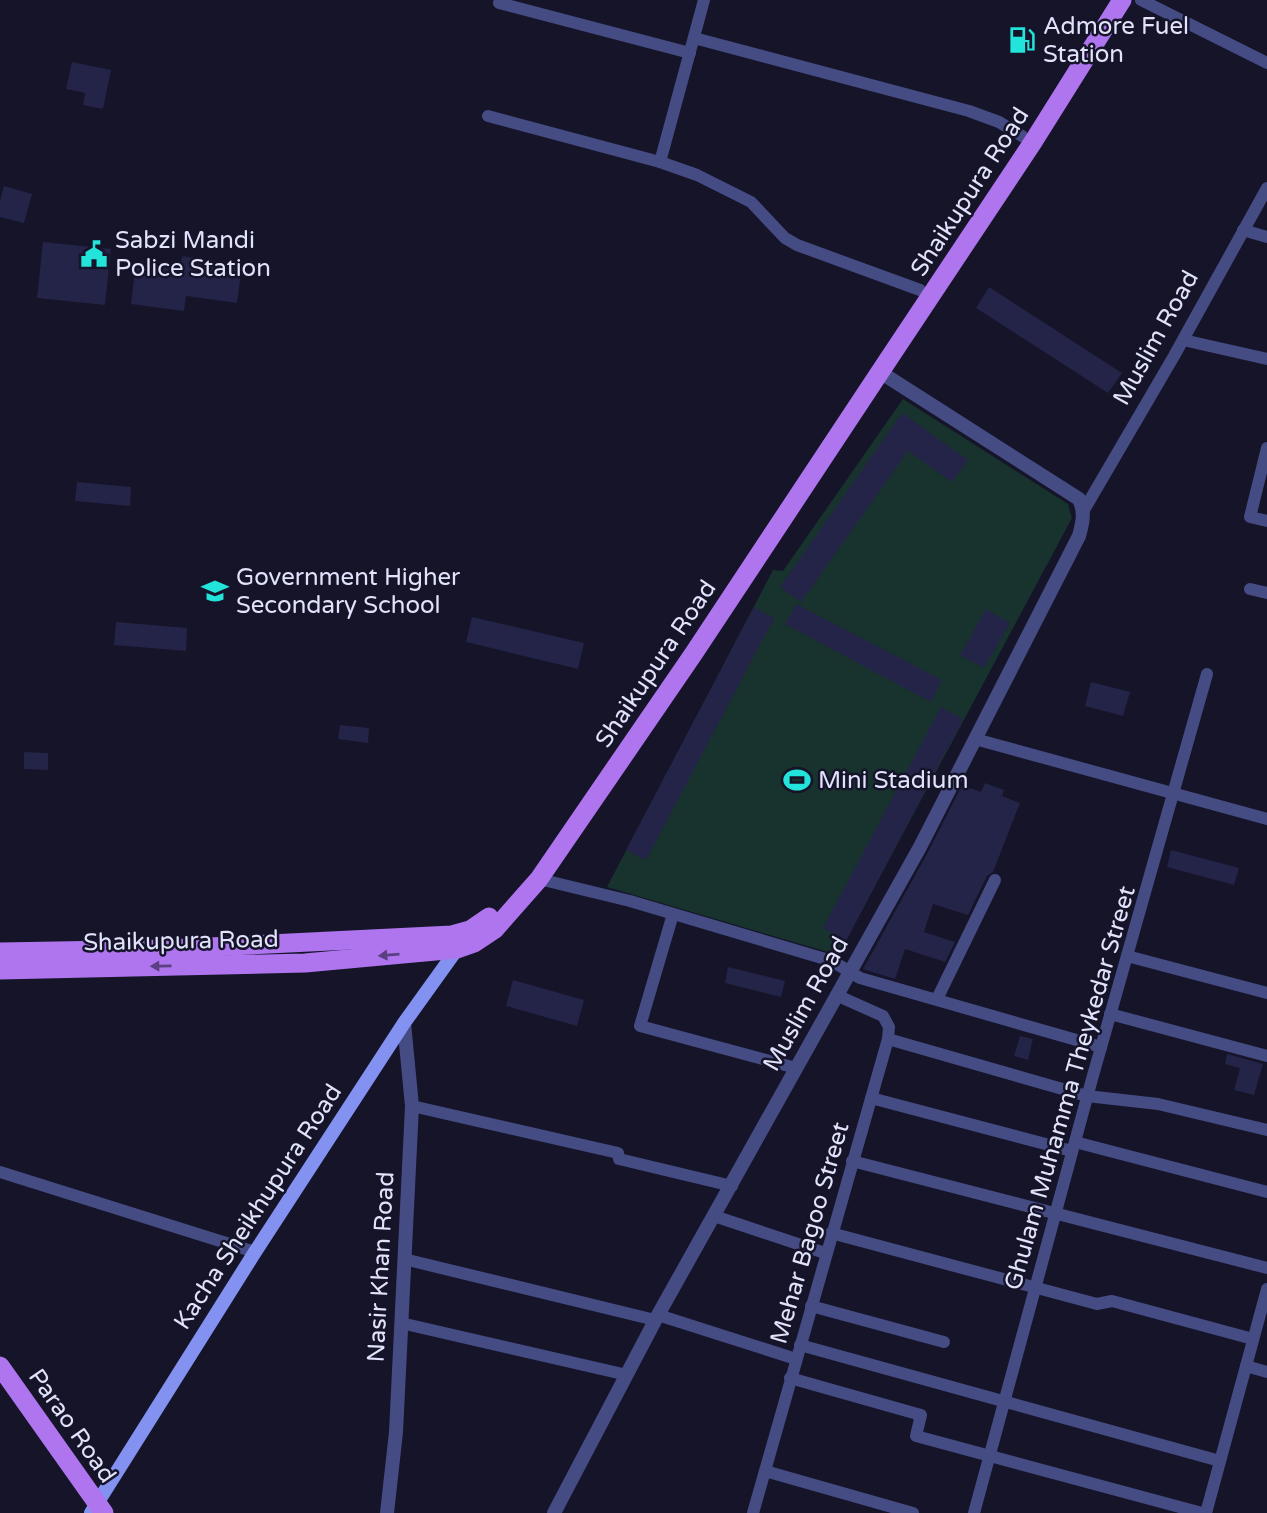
<svg xmlns="http://www.w3.org/2000/svg" width="1267" height="1513" font-family="'Varela Round',sans-serif">
	<style>
		.green { fill: #18332e }
		.building { fill: #242348 }
		.lines { fill: none; stroke-linecap: round; stroke-linejoin: round }
		.minor { stroke: #454c83; stroke-width: 12 }
		.tertiary { stroke: #454c83; stroke-width: 14 }
		.secondary { stroke: #8391f0; stroke-width: 14 }
		.primary { stroke: #ae75ee; stroke-width: 19 }
		.oneway { fill: #5a4082 }
		.labels { text-anchor: middle; dominant-baseline: central; stroke-width: 5; stroke-linejoin: round; paint-order: stroke }
		.poi-label { font-size: 24px; fill: #e1e2fb; stroke: #151429; text-anchor: start }
		.street-label { font-size: 24px; fill: #e1e2fb; stroke: #151429 }
	</style>
	<rect width="100%" height="100%" fill="#151429"/>
	<polygon class="green" points="903,399 1068,504 1072,518 838,955 607,887 773,570 783,571"/>
	<g class="building">
		<polygon points="72,62 111,70 103,109 83,105 85,93 66,89"/>
		<polygon points="4,186 32,194 24,223 0,217 0,201"/>
		<polygon points="43,242 111,249 105,305 37,298"/>
		<polygon points="182,256 242,265 237,303 186,296 184,311 131,304 136,263 180,270"/>
		<polygon points="989,287 1122,373 1108,393 976,308"/>
		<polygon points="902,413 968,460 952,482 908,451 801,602 780,587"/>
		<polygon points="77,482 131,487 130,506 75,501"/>
		<polygon points="796,604 942,680 931,702 785,624"/>
		<polygon points="754,607 774,618 646,860 626,850"/>
		<polygon points="986,609 1010,623 984,668 960,655"/>
		<polygon points="472,617 584,643 578,669 466,642"/>
		<polygon points="116,622 187,628 186,651 114,645"/>
		<polygon points="1091,682 1130,692 1123,716 1085,706"/>
		<polygon points="941,707 963,719 847,939 842,939 823,928"/>
		<polygon points="340,725 369,728 368,743 338,739"/>
		<polygon points="24,752 48,753 48,770 24,769"/>
		<polygon points="985,783 1004,790 1002,796 1020,803 993,872 987,876 968,915 933,904 924,932 955,942 945,962 905,949 895,979 863,969 928,852 962,785 981,792"/>
		<polygon points="1171,850 1239,868 1234,885 1167,867"/>
		<polygon points="728,967 785,981 781,997 725,983"/>
		<polygon points="513,980 584,1000 577,1026 506,1006"/>
		<polygon points="1020,1036 1033,1039 1028,1060 1014,1056"/>
		<polygon points="1227,1054 1263,1064 1254,1095 1234,1090 1240,1068 1225,1064"/>
	</g>
	<g class="lines">
		<g class="minor">
			<polyline points="1141,0 1267,63"/>
			<polyline points="499,3 690,53"/>
			<polyline points="694,38 969,111 999,122 1022,136"/>
			<polyline points="488,116 660,162 697,175 751,202 785,238 797,245 920,290"/>
			<polyline points="660,162 704,0"/>
			<polyline points="1243,230 1267,237"/>
			<polyline points="1183,340 1267,359"/>
			<polyline points="1267,448 1250,517 1267,521"/>
			<polyline points="1084,510 1174,356 1267,188"/>
			<polyline points="1250,589 1267,593"/>
			<polyline points="975,739 1267,819"/>
			<polyline points="539,879 630,901 832,961 860,978 1101,1047"/>
			<polyline points="673,914 640,1026 796,1068"/>
			<polyline points="1127,956 1267,993"/>
			<polyline points="937,999 995,880"/>
			<polyline points="1110,1014 1267,1056"/>
			<polyline points="888,1039 1087,1096 1158,1104 1267,1130"/>
			<polyline points="871,1098 1072,1151"/>
			<polyline points="412,1106 618,1153 619,1159 732,1186"/>
			<polyline points="1075,1142 1267,1192"/>
			<polyline points="852,1161 1267,1268"/>
			<polyline points="0,1172 255,1252"/>
			<polyline points="714,1216 825,1253"/>
			<polyline points="831,1233 1097,1304 1112,1301 1253,1339"/>
			<polyline points="404,1259 655,1320"/>
			<polyline points="811,1306 944,1342"/>
			<polyline points="658,1315 796,1359"/>
			<polyline points="401,1323 627,1375"/>
			<polyline points="800,1345 1220,1461"/>
			<polyline points="1246,1366 1267,1372"/>
			<polyline points="790,1378 921,1415 916,1436 1202,1513"/>
			<polyline points="765,1471 913,1513"/>
			<polyline points="753,1513 888,1039 889,1027 883,1016 836,995"/>
			<polyline points="974,1513 1092,1079 1207,674"/>
			<polyline points="1206,1513 1267,1289"/>
		</g>
		<g class="tertiary">
			<polyline points="387,1513 396,1432 412,1106 404,1023"/>
			<path d="M 554,1513 L 658,1315 L 920,847 L 1079,536 C 1083,522 1085,512 1079,499 L 880,372"/>
		</g>
		<polyline class="secondary" points="91,1513 255,1252 404,1023 460,945"/>
		<g class="primary">
			<polyline points="0,952 168,949 452,935 470,930 489,917"/>
			<polyline points="0,970 305,963 457,949 474,943 495,929 539,879 694,653 880,372 1033,142 1122,0"/>
			<polyline points="0,1366 104,1513"/>
		</g>
	</g>
	<defs><path id="oneway-solid" d="M-6-.8H1V-3.2L6.5 0L1 3.2V.8H-6Z" transform="scale(1.75)"/></defs>
	<g class="oneway">
		<use href="#oneway-solid" transform="translate(389 955) rotate(175)"/>
		<use href="#oneway-solid" transform="translate(161 966) rotate(179)"/>
	</g>
	<defs>
		<symbol id="fuel-bare" viewBox="-9 -9 18 18"><path d="M-5.5-6h7V0h2V4h1.3V-2.5L3-4.5l.8-.8L6-3V5H2.5V1h-1V6h-7ZM-4.2-4.7v3.2H.2V-4.7Z" fill="#23e4da" stroke="#151429" stroke-width="2.5" paint-order="stroke"/></symbol>
		<symbol id="civic-bare" viewBox="-9 -9 18 18"><path d="M-.6-6.5H3V-4.5H.6V-3L4-1V1h2V6H-6V1h2V-1L-.6-3ZM-1.2 2.5V6h2.4V2.5Z" fill="#23e4da" stroke="#151429" stroke-width="2.5" paint-order="stroke"/></symbol>
		<symbol id="school-bare" viewBox="-9 -9 18 18"><path d="M0-5L7-2L0 1L-7-2ZM-4 1L0 2.5L4 1V4Q0 6-4 4Z" fill="#23e4da" stroke="#151429" stroke-width="2.5" paint-order="stroke"/></symbol>
		<symbol id="stadium-bare" viewBox="-9 -9 18 18"><path d="M0-5a6.5 5 0 1 0 0 10a6.5 5 0 1 0 0-10ZM-3.5-1.8h7v3.6h-7Z" fill="#23e4da" stroke="#151429" stroke-width="2.5" paint-order="stroke"/></symbol>
	</defs>
	<g fill-rule="evenodd">
		<use href="#fuel-bare" x="1003" y="21" width="38" height="38"/>
		<use href="#civic-bare" x="75" y="235" width="38" height="38"/>
		<use href="#school-bare" x="196" y="572" width="38" height="38"/>
		<use href="#stadium-bare" x="778" y="761" width="38" height="38"/>
	</g>
	<g class="labels">
		<g class="poi-label">
			<text x="1043" y="26">Admore Fuel<tspan x="1043" dy="28">Station</tspan></text>
			<text x="115" y="240">Sabzi Mandi<tspan x="115" dy="28">Police Station</tspan></text>
			<text x="236" y="577">Government Higher<tspan x="236" dy="28">Secondary School</tspan></text>
			<text x="818" y="780">Mini Stadium</text>
		</g>
		<g class="street-label">
			<text transform="translate(970 192) rotate(-57)">Shaikupura Road</text>
			<text transform="translate(1156 338) rotate(-61)">Muslim Road</text>
			<text transform="translate(656 664) rotate(-56)">Shaikupura Road</text>
			<text transform="translate(181 941) rotate(-1)">Shaikupura Road</text>
			<text transform="translate(806 1004) rotate(-61)">Muslim Road</text>
			<text transform="translate(1070 1088) rotate(-74)">Ghulam Muhamma Theykedar Street</text>
			<text transform="translate(258 1207) rotate(-57)">Kacha Sheikhupura Road</text>
			<text transform="translate(810 1233) rotate(-74)">Mehar Bagoo Street</text>
			<text transform="translate(381 1267) rotate(-87)">Nasir Khan Road</text>
			<text transform="translate(72 1426) rotate(55)">Parao Road</text>
		</g>
	</g>
</svg>
